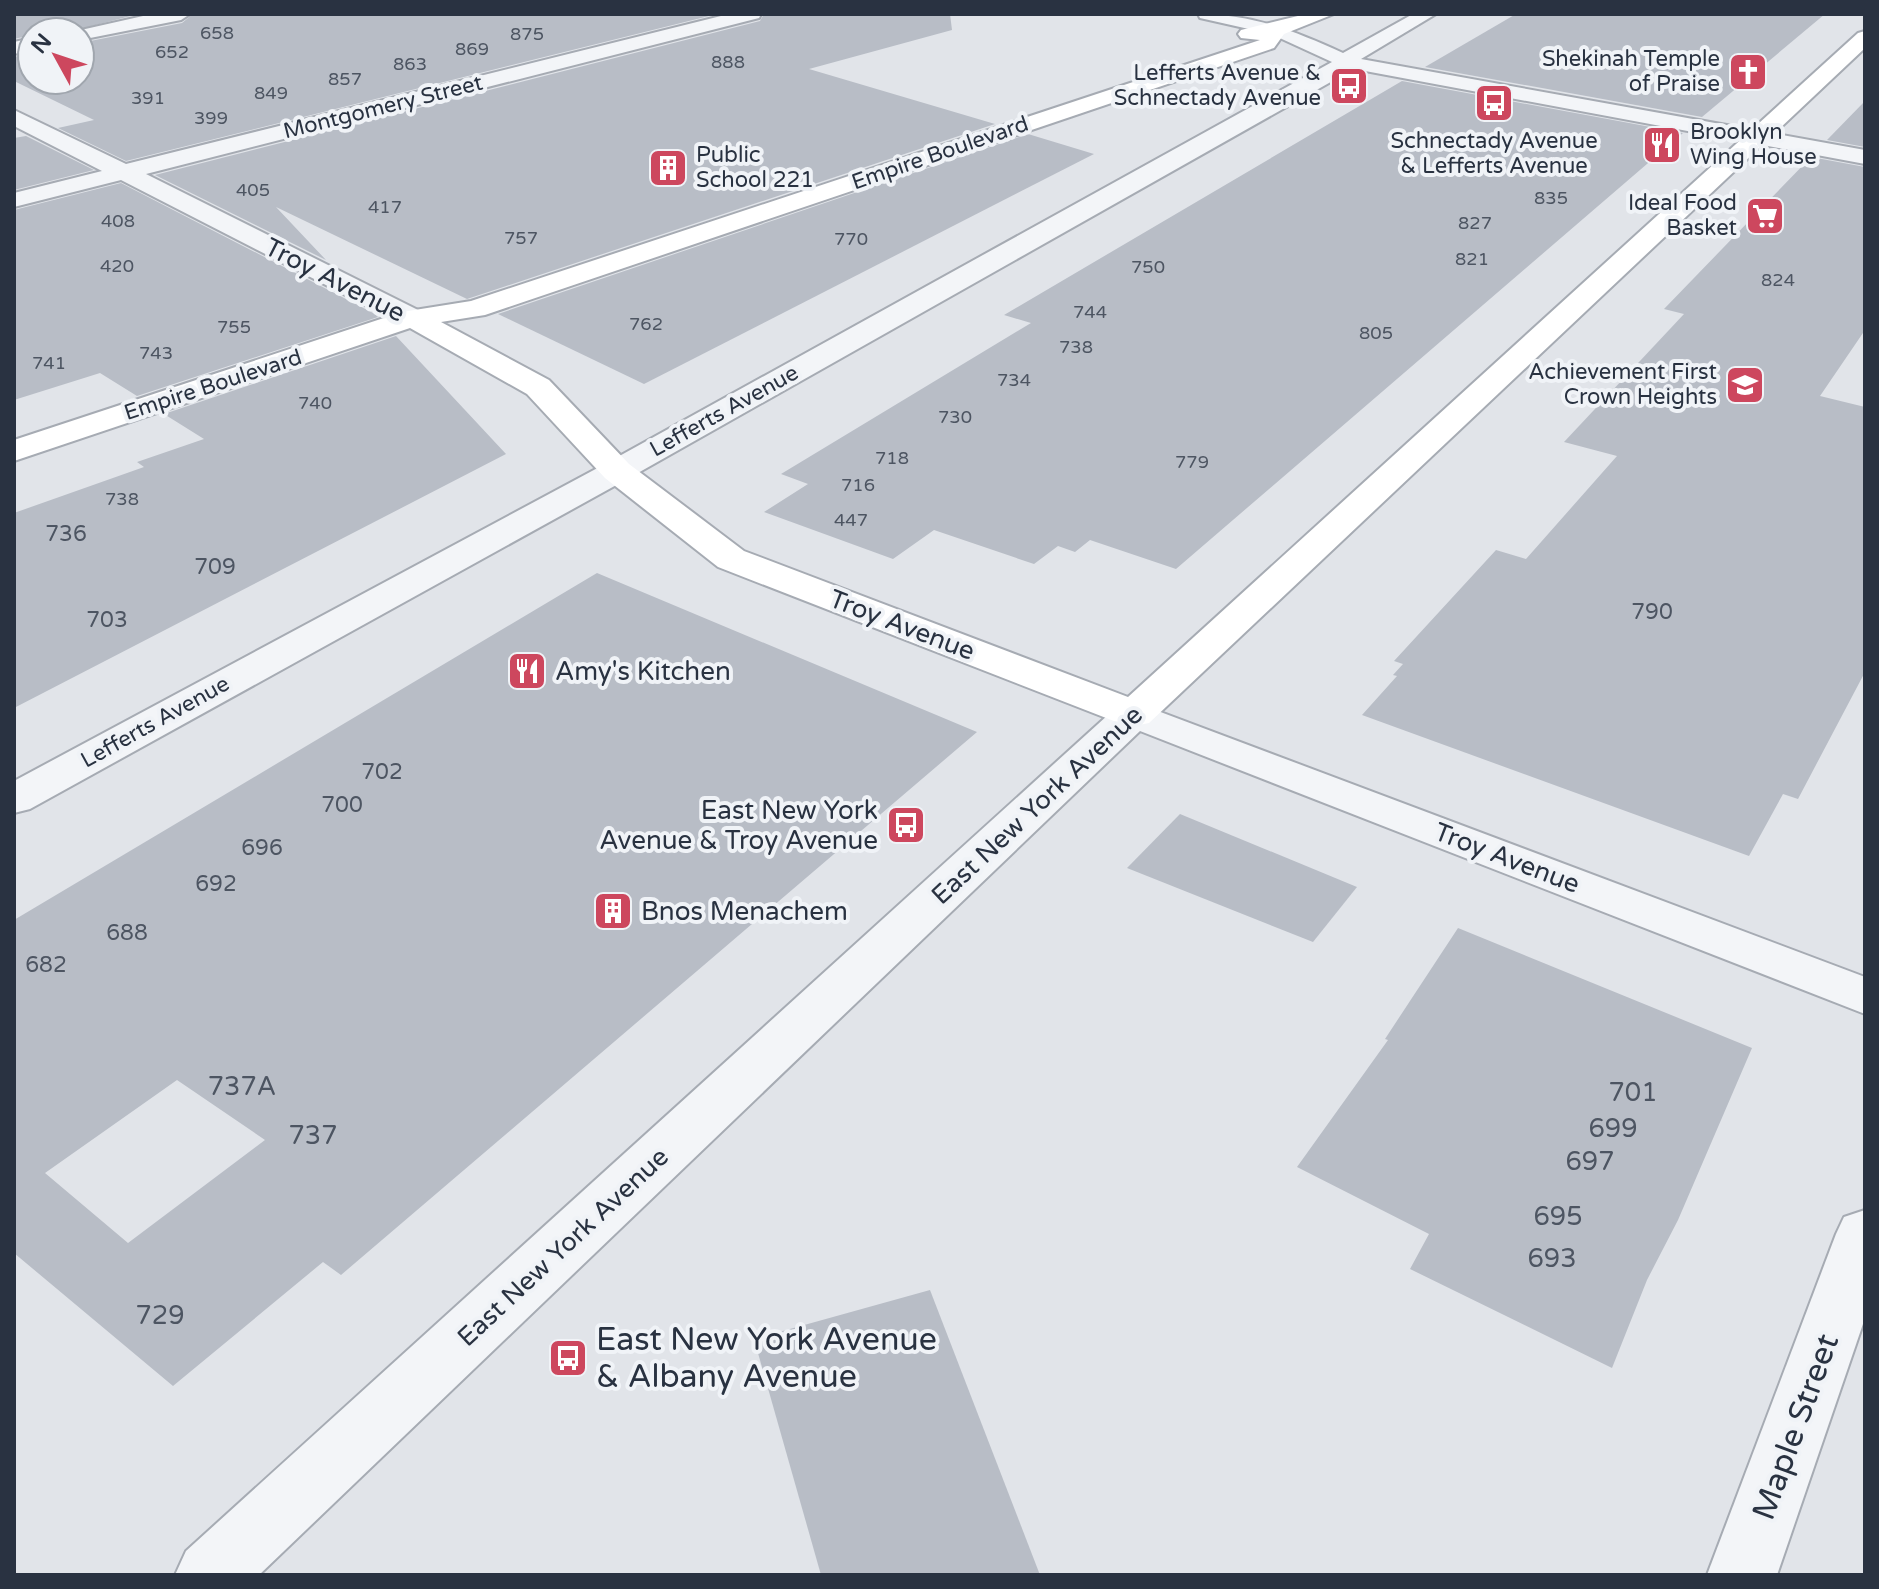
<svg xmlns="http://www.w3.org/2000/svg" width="1879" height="1589" font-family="'Varela Round',sans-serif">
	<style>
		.building { fill: #b8bdc6; fill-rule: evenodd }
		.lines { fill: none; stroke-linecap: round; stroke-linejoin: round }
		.minor-casing { stroke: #a6abb3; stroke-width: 4 }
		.secondary-casing { stroke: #a6abb3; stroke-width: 4 }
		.minor { fill: #f3f5f8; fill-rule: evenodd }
		.secondary { fill: #fff; fill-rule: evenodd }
		.labels { text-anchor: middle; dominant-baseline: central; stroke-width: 8; stroke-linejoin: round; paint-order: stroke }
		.far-number-label { font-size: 18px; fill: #4d5562 }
		.far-poi-label { font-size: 22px; fill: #293241; stroke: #f0f3f7; text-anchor: end }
		.far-street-label { font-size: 22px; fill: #293241; stroke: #f0f3f7 }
		.number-label { font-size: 22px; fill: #4d5562 }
		.street-label { font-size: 26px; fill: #293241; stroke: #f0f3f7 }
		.poi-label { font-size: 26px; fill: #293241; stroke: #f0f3f7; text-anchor: start }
		.near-number-label { font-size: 26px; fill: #4d5562 }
		.near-poi-label { font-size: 32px; fill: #293241; stroke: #f0f3f7; text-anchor: start }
		.near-street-label { font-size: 32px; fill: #293241; stroke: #f0f3f7 }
	</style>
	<rect width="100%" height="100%" fill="#e1e4e9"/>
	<g class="building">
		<polygon points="14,14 138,14 69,32 32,32 32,35 14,39"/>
		<polygon points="193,14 717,14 126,161 58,128 94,120 14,81 14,57 32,53 32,80 80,80 80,43 182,23"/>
		<polygon points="764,14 950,14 952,30 809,69 995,124 467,299 276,207 326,260 155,175 760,21"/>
		<polygon points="1516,14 1825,14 1702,117 1425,67"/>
		<polygon points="1402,81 1683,133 1176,569 1090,540 1075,552 1058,546 1034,564 934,530 893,559 764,512 808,484 781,474 1031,323 1004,315"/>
		<polygon points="1865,101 1865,147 1827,140"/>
		<polygon points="1028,134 1094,154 644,384 498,314"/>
		<polygon points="26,136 94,170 14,190 14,138"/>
		<polygon points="1811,157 1865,167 1865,330 1820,396 1865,407 1865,672 1798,799 1783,794 1749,856 1362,715 1397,676 1393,675 1403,664 1394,661 1496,550 1526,559 1617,456 1564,442 1684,314 1664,309"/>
		<polygon points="121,183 375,314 378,317 137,396 100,373 14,400 14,210"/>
		<polygon points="396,336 506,454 14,708 14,513 144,467 137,462 204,439 164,414"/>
		<path d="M 597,573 L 977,732 L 341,1275 L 323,1262 L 173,1386 L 14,1253 L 14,920 ZM 177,1080 L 265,1140 L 128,1243 L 45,1173 Z"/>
		<polygon points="1180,814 1357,887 1313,942 1127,868"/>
		<polygon points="1458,928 1752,1048 1678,1220 1647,1280 1612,1368 1410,1269 1429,1234 1297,1167 1388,1040 1385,1039"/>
		<polygon points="930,1290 1040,1575 821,1575 754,1339"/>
	</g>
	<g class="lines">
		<defs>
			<g id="minor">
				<polygon points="152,14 190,14 181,20 80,40 80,32 72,32"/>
				<polygon points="729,14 761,14 759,18 146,174 422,312 426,318 422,324 402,324 121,180 14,207 14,193 102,171 14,126 14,110 126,164"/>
				<path d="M 1198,14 C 1252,14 1295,31 1343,53 L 1413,14 L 1436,14 L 1361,59 L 1865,150 L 1865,164 L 1349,68 L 1336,79 L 629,478 L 30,809 L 14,813 L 14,781 L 605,464 L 1332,62 L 1271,34 L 1200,18 Z"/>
				<polygon points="32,38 32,50 14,54 14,42"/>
				<polygon points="1134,702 1865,977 1865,1014 1140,731 259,1575 175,1575 186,1551 1119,705"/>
				<polygon points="1865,1210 1865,1318 1777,1575 1707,1575 1836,1234 1844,1217"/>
			</g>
			<polygon id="secondary" points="1306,14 1334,14 1284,34 1274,48 485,315 441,322 549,380 629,464 744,551 1128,697 1858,33 1865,31 1865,48 1149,723 1134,726 1119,723 718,567 605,478 527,394 410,328 14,461 14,440 402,312 471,301 1260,40 1241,38 1238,34 1241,30"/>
		</defs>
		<use href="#minor" class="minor-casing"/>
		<use href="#secondary" class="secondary-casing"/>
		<use href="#minor" class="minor"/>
		<use href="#secondary" class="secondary"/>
	</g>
	<defs>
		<symbol id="church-square" viewBox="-11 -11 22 22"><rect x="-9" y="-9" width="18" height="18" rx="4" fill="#cd475e" stroke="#f0f3f7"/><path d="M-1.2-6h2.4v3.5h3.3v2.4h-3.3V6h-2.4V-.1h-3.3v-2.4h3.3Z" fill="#fff"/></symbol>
		<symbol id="bus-square" viewBox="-11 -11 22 22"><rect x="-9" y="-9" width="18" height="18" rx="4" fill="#cd475e" stroke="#f0f3f7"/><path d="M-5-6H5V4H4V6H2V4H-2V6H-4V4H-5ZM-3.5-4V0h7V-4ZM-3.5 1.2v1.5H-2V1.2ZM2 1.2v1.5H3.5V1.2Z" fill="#fff"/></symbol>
		<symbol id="restaurant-square" viewBox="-11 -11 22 22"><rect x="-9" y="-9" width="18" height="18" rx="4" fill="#cd475e" stroke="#f0f3f7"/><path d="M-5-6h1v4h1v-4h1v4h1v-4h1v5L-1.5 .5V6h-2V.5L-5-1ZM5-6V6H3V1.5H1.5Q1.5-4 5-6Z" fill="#fff"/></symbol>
		<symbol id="building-square" viewBox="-11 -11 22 22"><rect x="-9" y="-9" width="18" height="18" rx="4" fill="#cd475e" stroke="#f0f3f7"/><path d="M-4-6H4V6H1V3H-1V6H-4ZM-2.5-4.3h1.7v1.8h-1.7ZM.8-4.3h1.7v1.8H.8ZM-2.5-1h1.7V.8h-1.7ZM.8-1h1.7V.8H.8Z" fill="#fff"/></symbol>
		<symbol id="supermarket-square" viewBox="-11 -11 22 22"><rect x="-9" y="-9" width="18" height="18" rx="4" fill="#cd475e" stroke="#f0f3f7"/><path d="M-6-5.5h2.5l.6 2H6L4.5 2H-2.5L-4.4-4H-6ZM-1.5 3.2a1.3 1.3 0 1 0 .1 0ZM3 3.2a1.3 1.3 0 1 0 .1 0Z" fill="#fff"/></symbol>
		<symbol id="school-square" viewBox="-11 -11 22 22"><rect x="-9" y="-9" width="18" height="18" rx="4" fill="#cd475e" stroke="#f0f3f7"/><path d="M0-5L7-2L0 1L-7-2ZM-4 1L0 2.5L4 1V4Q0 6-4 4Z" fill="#fff"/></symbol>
	</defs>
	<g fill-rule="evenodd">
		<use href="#church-square" x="1726" y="50" width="44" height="44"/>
		<use href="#bus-square" x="1327" y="64" width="44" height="44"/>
		<use href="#bus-square" x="1472" y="81" width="44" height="44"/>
		<use href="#restaurant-square" x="1640" y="123" width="44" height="44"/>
		<use href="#building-square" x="646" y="146" width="44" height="44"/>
		<use href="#supermarket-square" x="1743" y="194" width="44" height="44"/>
		<use href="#school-square" x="1723" y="363" width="44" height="44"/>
		<use href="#restaurant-square" x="505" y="649" width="44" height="44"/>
		<use href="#bus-square" x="884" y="803" width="44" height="44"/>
		<use href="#building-square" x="591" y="889" width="44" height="44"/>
		<use href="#bus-square" x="546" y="1336" width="44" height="44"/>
	</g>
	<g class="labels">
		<g class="far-number-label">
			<text x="217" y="33">658</text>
			<text x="527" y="34">875</text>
			<text x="472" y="49">869</text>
			<text x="172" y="52">652</text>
			<text x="728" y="62">888</text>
			<text x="410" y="64">863</text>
			<text x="345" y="79">857</text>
			<text x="271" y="93">849</text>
			<text x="148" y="98">391</text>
			<text x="211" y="118">399</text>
			<text x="253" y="190">405</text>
			<text x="1551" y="198">835</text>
			<text x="385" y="207">417</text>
			<text x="118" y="221">408</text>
			<text x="1475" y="223">827</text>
			<text x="521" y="238">757</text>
			<text x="851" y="239">770</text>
			<text x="1472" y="259">821</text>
			<text x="117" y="266">420</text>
			<text x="1148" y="267">750</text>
			<text x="1778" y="280">824</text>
			<text x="1090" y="312">744</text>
			<text x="646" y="324">762</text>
			<text x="234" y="327">755</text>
			<text x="1376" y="333">805</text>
			<text x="1076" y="347">738</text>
			<text x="156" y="353">743</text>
			<text x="49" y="363">741</text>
			<text x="1014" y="380">734</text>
			<text x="315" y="403">740</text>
			<text x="955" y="417">730</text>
			<text x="892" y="458">718</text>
			<text x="1192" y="462">779</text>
			<text x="858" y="485">716</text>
			<text x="122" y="499">738</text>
			<text x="851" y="520">447</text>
		</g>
		<g class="far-poi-label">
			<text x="1720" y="59">Shekinah Temple<tspan x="1720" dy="25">of Praise</tspan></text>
			<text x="1321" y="73">Lefferts Avenue &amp;<tspan x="1321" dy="25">Schnectady Avenue</tspan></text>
			<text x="1690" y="132" text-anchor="start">Brooklyn<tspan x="1690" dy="25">Wing House</tspan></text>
			<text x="1494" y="141" text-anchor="middle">Schnectady Avenue<tspan x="1494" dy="25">&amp; Lefferts Avenue</tspan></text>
			<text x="696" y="155" text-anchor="start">Public<tspan x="696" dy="25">School 221</tspan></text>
			<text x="1737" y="203">Ideal Food<tspan x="1737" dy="25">Basket</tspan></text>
			<text x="1717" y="372">Achievement First<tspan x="1717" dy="25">Crown Heights</tspan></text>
		</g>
		<g class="far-street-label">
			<text transform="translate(383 107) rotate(-14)">Montgomery Street</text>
			<text transform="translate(940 153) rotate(-19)">Empire Boulevard</text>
			<text transform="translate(213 385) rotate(-18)">Empire Boulevard</text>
			<text transform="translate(724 411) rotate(-29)">Lefferts Avenue</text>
			<text transform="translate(155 722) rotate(-29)">Lefferts Avenue</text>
		</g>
		<g class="number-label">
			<text x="66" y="534">736</text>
			<text x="215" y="567">709</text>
			<text x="1652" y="612">790</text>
			<text x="107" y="620">703</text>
			<text x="382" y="772">702</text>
			<text x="342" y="805">700</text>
			<text x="262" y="848">696</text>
			<text x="216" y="884">692</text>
			<text x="127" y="933">688</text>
			<text x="46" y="965">682</text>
		</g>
		<g class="street-label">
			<text transform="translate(335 280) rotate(27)">Troy Avenue</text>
			<text transform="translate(902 625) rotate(21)">Troy Avenue</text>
			<text transform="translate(1037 805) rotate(-43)">East New York Avenue</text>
			<text transform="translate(1507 858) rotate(21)">Troy Avenue</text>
			<text transform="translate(563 1247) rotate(-43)">East New York Avenue</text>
		</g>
		<g class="poi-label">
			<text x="555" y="671">Amy's Kitchen</text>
			<text x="878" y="810" text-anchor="end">East New York<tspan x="878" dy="30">Avenue &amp; Troy Avenue</tspan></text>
			<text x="641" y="911">Bnos Menachem</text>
		</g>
		<g class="near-number-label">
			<text x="242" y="1086">737A</text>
			<text x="1633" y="1092">701</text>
			<text x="1613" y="1128">699</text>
			<text x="313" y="1135">737</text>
			<text x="1590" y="1161">697</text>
			<text x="1558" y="1216">695</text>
			<text x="1552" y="1258">693</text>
			<text x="160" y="1315">729</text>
		</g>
		<g class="near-poi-label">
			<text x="596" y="1340">East New York Avenue<tspan x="596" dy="37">&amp; Albany Avenue</tspan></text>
		</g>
		<g class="near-street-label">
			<text transform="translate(1796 1427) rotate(-70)">Maple Street</text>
		</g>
	</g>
	<rect width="1879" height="1589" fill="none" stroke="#293241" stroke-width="32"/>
	<g transform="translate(56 56) rotate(310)"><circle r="38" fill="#f0f3f7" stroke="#a0a6ae" stroke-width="2"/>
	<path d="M0-6L14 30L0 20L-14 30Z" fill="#cd475e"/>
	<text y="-12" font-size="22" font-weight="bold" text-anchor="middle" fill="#293241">N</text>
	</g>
</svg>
